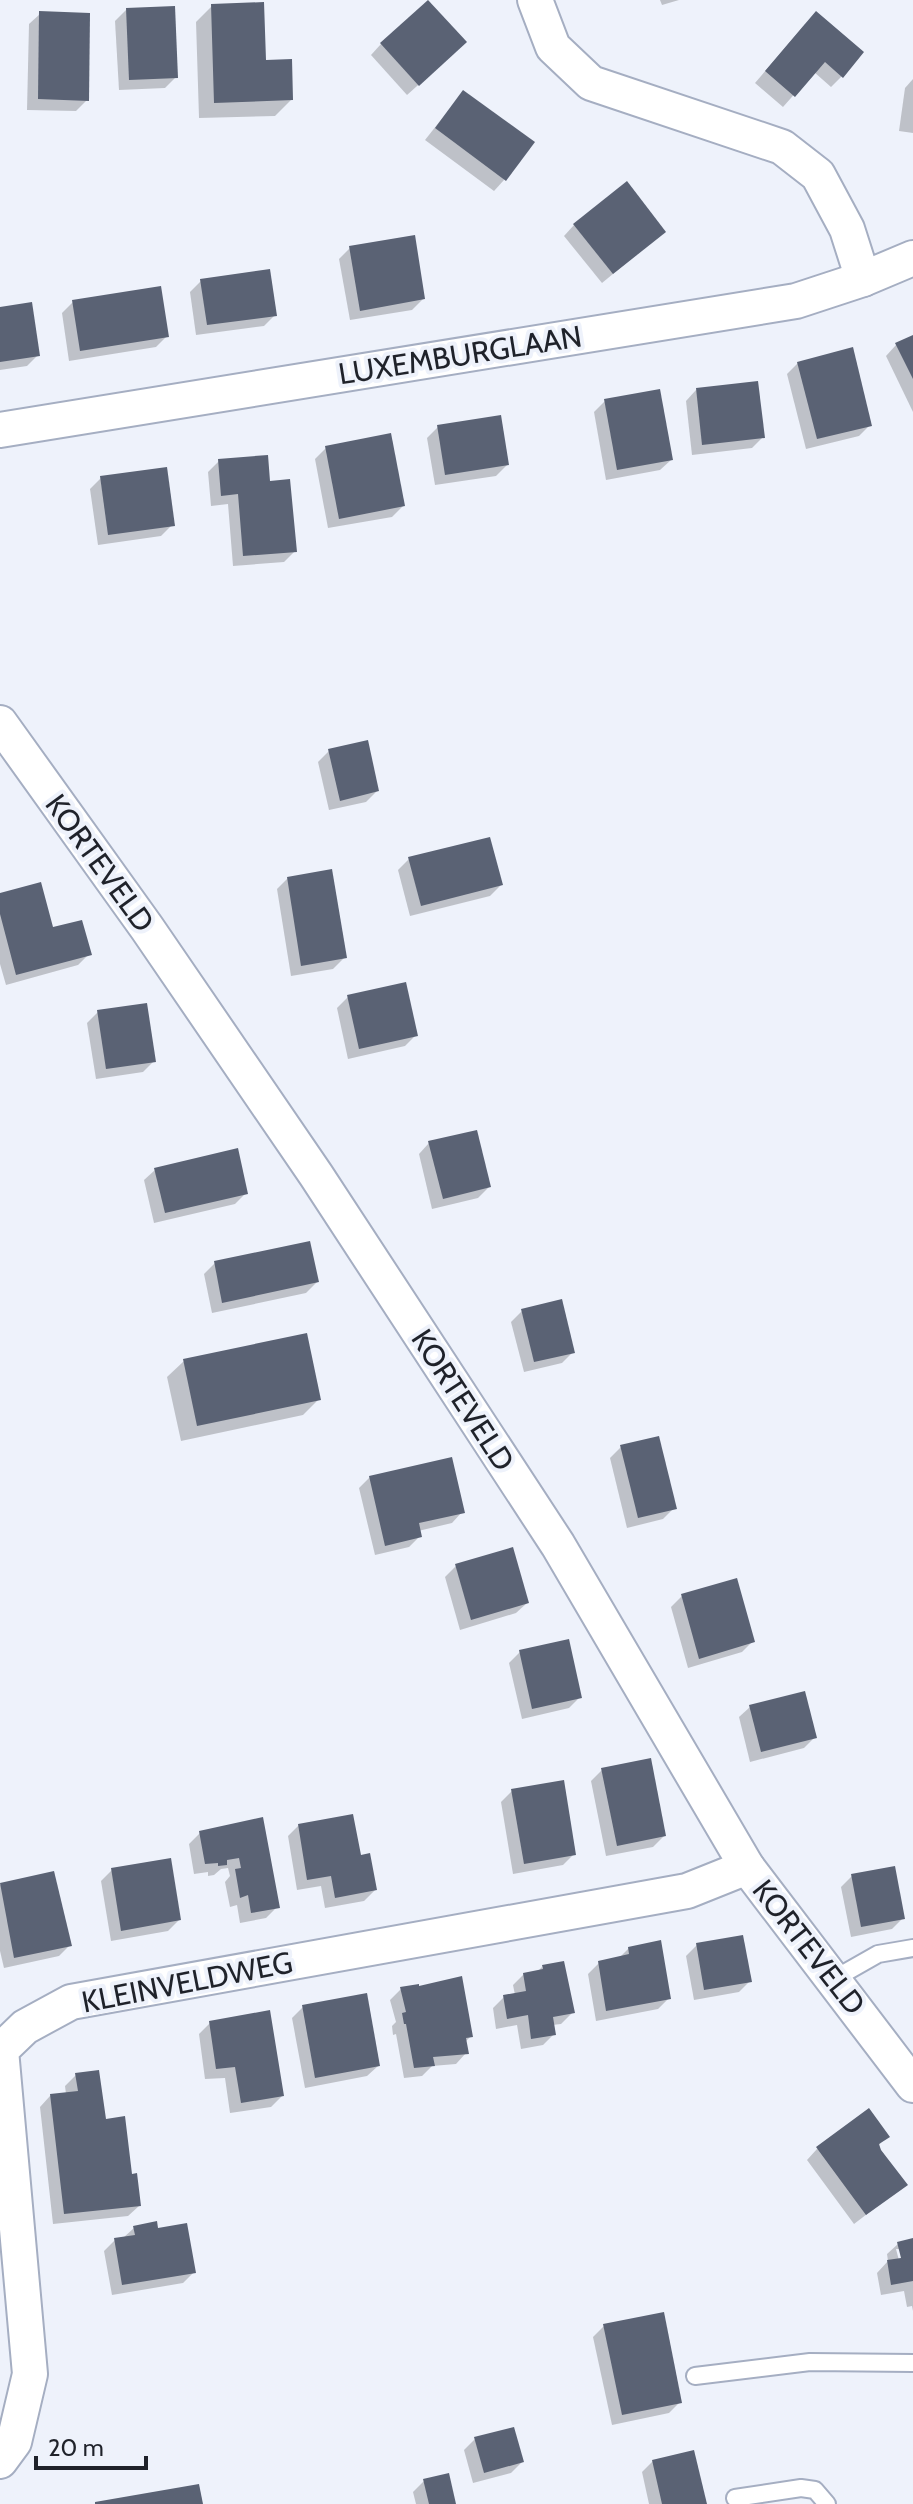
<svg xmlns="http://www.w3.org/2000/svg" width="913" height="2504" font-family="Cabin,sans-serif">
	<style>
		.shadow { fill: #0003; fill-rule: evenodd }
		.building { fill: #5a6274 }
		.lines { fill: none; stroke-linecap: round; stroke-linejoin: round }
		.service-casing { stroke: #a5aec2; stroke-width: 20 }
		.minor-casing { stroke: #a5aec2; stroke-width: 38 }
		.service { stroke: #fff; stroke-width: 16 }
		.minor { stroke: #fff; stroke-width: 34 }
		.labels { text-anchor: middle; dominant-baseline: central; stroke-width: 8; stroke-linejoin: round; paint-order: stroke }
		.street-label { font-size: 30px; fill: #1f222a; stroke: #eef2fb }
	</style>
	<rect width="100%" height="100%" fill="#eef2fb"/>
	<g class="shadow">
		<polygon points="660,0 679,0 662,5"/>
		<polygon points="212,6 264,62 291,100 275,116 199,118 196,22"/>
		<polygon points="126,10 176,77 165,88 119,90 115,21"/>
		<polygon points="40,14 87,100 76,111 27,110 29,24"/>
		<polygon points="805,24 842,76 831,87 814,72 783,107 755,83"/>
		<polygon points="381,44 454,53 407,95 371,55"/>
		<polygon points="913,79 913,133 899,131 905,88"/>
		<polygon points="463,92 504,180 494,191 425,140"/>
		<polygon points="574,225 664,232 602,283 564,236"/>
		<polygon points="350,248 423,299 412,310 350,320 339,259"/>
		<polygon points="201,281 275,315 264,326 196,335 190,292"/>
		<polygon points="73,302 167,336 156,347 69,361 62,313"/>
		<polygon points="0,309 38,355 27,366 0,370"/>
		<polygon points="913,337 913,412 886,356 896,345"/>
		<polygon points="798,363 870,425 859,436 806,449 787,374"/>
		<polygon points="696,390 763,437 752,448 692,455 686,401"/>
		<polygon points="605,401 671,460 660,470 606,480 594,412"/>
		<polygon points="438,427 507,465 496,476 435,485 427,438"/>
		<polygon points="326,448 403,506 392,517 328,528 315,459"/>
		<polygon points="219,461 295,551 284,562 233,566 228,504 211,506 208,472"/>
		<polygon points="101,478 172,525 161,536 98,545 90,489"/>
		<polygon points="329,751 377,791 366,802 329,810 318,762"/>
		<polygon points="409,859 501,885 490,896 410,916 398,870"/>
		<polygon points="288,878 344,958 333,969 291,976 277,889"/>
		<polygon points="0,895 52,930 89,954 78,965 6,985 0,964"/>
		<polygon points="348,997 416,1035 405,1046 348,1059 337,1008"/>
		<polygon points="98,1012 154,1061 143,1072 96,1079 87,1023"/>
		<polygon points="429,1143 489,1187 478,1198 432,1209 419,1154"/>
		<polygon points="155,1170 246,1193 235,1204 154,1223 144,1180"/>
		<polygon points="215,1263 317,1282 306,1293 212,1313 204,1274"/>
		<polygon points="522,1311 573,1352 562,1363 524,1372 511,1322"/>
		<polygon points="184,1361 319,1399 303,1415 181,1441 167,1377"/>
		<polygon points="621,1447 674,1508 663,1519 627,1528 610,1458"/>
		<polygon points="370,1477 462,1512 452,1523 418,1531 420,1536 409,1547 375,1555 359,1488"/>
		<polygon points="456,1566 527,1603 516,1613 460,1630 445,1577"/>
		<polygon points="682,1596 753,1641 742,1652 688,1668 671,1607"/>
		<polygon points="520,1652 580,1697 569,1708 522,1719 509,1663"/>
		<polygon points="750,1707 815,1737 804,1748 750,1762 739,1717"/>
		<polygon points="602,1770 664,1836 653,1847 606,1856 591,1781"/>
		<polygon points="512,1791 574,1854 563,1865 513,1874 501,1802"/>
		<polygon points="262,1819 277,1907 266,1918 240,1923 237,1905 230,1907 225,1882 230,1876 228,1868 221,1869 214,1875 208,1876 208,1872 194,1874 189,1844 200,1833"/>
		<polygon points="299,1825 359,1857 375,1890 364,1901 325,1908 321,1886 297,1890 288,1836"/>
		<polygon points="112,1870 179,1920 168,1931 111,1941 101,1881"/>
		<polygon points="52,1874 70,1945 59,1956 4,1968 0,1951 0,1885"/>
		<polygon points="852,1876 903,1918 892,1929 851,1937 841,1887"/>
		<polygon points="697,1945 750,1981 739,1992 694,2000 686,1956"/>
		<polygon points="629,1948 669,1998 658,2009 596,2021 588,1974 599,1963 618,1959"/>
		<polygon points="542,1967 572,2013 561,2024 552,2025 554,2034 543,2045 521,2049 517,2025 496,2029 493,2008 504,1997 515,1995 513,1985 524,1974 537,1972"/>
		<polygon points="401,1989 471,2036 465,2042 466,2053 456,2064 432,2066 422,2076 404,2078 396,2034 393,2035 392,2026 396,2022 390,2000"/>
		<polygon points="303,2007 378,2066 367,2076 305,2088 292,2018"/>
		<polygon points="210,2023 282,2096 271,2107 230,2113 225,2078 205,2079 199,2034"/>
		<polygon points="76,2075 104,2122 130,2176 139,2206 128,2216 53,2224 40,2107 50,2096 66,2094 65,2086"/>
		<polygon points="887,2136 878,2146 905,2185 854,2224 807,2160 817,2149"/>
		<polygon points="134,2228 157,2231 194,2272 183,2283 112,2295 104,2251 115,2240 123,2238"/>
		<path d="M 913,2240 L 913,2311 L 912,2306 L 907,2307 L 904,2291 L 881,2295 L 877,2273 L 888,2261 L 887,2254 L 898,2244 ZM 896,2249 L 900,2249 L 905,2267 L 901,2268 Z"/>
		<polygon points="604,2326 680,2402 669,2413 612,2425 593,2337"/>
		<polygon points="475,2439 522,2462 511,2473 473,2483 464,2450"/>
		<polygon points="653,2461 705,2504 649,2504 642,2472"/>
		<polygon points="424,2481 454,2504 416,2504 413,2492"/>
	</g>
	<g class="building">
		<polygon points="428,0 467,42 419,86 380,43"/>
		<polygon points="264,2 266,60 292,59 293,100 214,103 211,4"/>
		<polygon points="175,6 178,78 129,80 126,8"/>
		<polygon points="39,11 90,13 89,101 38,99"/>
		<polygon points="816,11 864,52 843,78 825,62 795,97 765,71"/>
		<polygon points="463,90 535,142 506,181 435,128"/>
		<polygon points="627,181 666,232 613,274 573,224"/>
		<polygon points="415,235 425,299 360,311 349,246"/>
		<polygon points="270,269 277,316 207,325 200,279"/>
		<polygon points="161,286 169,337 80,351 72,300"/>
		<polygon points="32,302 40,356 0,362 0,307"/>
		<polygon points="913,335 913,379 895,343"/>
		<polygon points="853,347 872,426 817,439 797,362"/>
		<polygon points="758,381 765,438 702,445 696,388"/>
		<polygon points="660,389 673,460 617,470 604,399"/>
		<polygon points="501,415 509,465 445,475 437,425"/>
		<polygon points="391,433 405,506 339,519 325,446"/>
		<polygon points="268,455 270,481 290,479 297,552 243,556 238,494 221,496 218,459"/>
		<polygon points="167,467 175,526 108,535 100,476"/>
		<polygon points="368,740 379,791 340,801 328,749"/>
		<polygon points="490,837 503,885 421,906 408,857"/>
		<polygon points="332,869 347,958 301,966 287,877"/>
		<polygon points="41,882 53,927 82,920 92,955 16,975 0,914 0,893"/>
		<polygon points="406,982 418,1036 359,1049 347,995"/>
		<polygon points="147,1003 156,1062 106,1069 97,1010"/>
		<polygon points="477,1130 491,1187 443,1199 428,1141"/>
		<polygon points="238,1148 248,1194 165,1213 154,1168"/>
		<polygon points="310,1241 319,1282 222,1303 214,1261"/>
		<polygon points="562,1299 575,1353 534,1362 521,1309"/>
		<polygon points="307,1333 321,1400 197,1426 183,1359"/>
		<polygon points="659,1436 677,1509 638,1518 620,1445"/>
		<polygon points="452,1457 465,1513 419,1523 422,1537 385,1546 369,1476"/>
		<polygon points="513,1547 529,1603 471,1620 455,1564"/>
		<polygon points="737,1578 755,1642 699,1659 681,1594"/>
		<polygon points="569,1639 582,1698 532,1709 519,1650"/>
		<polygon points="805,1691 817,1738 761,1752 749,1705"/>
		<polygon points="651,1758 666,1836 617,1846 601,1768"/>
		<polygon points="564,1780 576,1855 524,1864 511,1789"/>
		<polygon points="353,1814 361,1855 370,1853 377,1890 335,1898 331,1876 307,1880 298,1824"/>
		<polygon points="263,1817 280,1908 251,1913 248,1895 240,1898 235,1869 241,1868 239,1858 227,1860 227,1865 218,1866 218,1863 205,1864 199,1831"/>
		<polygon points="171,1858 181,1920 121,1931 111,1868"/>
		<polygon points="895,1866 905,1919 861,1927 851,1874"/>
		<polygon points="54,1871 72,1946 14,1958 0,1883"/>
		<polygon points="743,1935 752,1982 704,1990 696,1943"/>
		<polygon points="661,1940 671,1999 606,2011 598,1961 629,1954 628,1947"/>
		<polygon points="564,1961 575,2013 553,2017 556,2035 531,2039 528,2015 507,2019 503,1995 526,1991 523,1973 543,1969 542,1965"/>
		<polygon points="462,1976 473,2037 466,2038 469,2054 433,2057 435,2066 414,2068 406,2024 404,2024 402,2013 406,2012 400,1987 419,1984 419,1986"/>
		<polygon points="367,1993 380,2066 315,2078 302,2005"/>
		<polygon points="270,2010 284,2096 241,2103 235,2067 216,2069 209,2021"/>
		<polygon points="99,2070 106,2119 125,2116 132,2174 137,2173 141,2206 64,2214 50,2094 78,2091 75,2073"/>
		<polygon points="869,2108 890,2137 879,2144 881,2150 908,2185 866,2215 816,2147"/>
		<polygon points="157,2221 158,2228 187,2223 196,2273 122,2285 114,2238 135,2235 133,2226"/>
		<polygon points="913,2238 913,2281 891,2285 887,2260 901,2258 897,2242"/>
		<polygon points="664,2312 682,2403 622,2415 603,2324"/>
		<polygon points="514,2427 524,2462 484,2473 474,2437"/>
		<polygon points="694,2450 707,2504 662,2504 652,2460"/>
		<polygon points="449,2473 456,2504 429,2504 423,2479"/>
		<polygon points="199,2484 203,2504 95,2504 95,2502"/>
	</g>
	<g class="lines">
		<defs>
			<g id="service">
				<polyline points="834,1979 878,1954 913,1948"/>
				<polyline points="695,2376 810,2362 913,2363"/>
				<polyline points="735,2498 801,2488 815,2490 827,2504"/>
			</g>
			<g id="minor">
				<polyline points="535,0 553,47 591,83 782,147 818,175 847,229 863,279"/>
				<polyline points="0,430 796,301 863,279 913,258"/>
				<polyline points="0,723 147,928 316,1175 558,1545 747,1867 913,2085"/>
				<polyline points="0,2461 14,2442 30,2374 1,2050 25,2027 71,2002 687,1891 747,1867"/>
			</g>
		</defs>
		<use href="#service" class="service-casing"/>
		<use href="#minor" class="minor-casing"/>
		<use href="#service" class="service"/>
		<use href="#minor" class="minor"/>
	</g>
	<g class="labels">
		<g class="street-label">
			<text transform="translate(460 355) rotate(-9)">LUXEMBURGLAAN</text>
			<text transform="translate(100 863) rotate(54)">KORTEVELD</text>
			<text transform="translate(463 1400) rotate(57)">KORTEVELD</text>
			<text transform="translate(809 1947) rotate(52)">KORTEVELD</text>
			<text transform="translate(187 1982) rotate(-11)">KLEINVELDWEG</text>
		</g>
	</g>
	<path d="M36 2456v12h110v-12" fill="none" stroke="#1f222a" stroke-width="4"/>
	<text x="48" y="2456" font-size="24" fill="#1f222a" stroke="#eef2fb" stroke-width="6" paint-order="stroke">20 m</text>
</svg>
